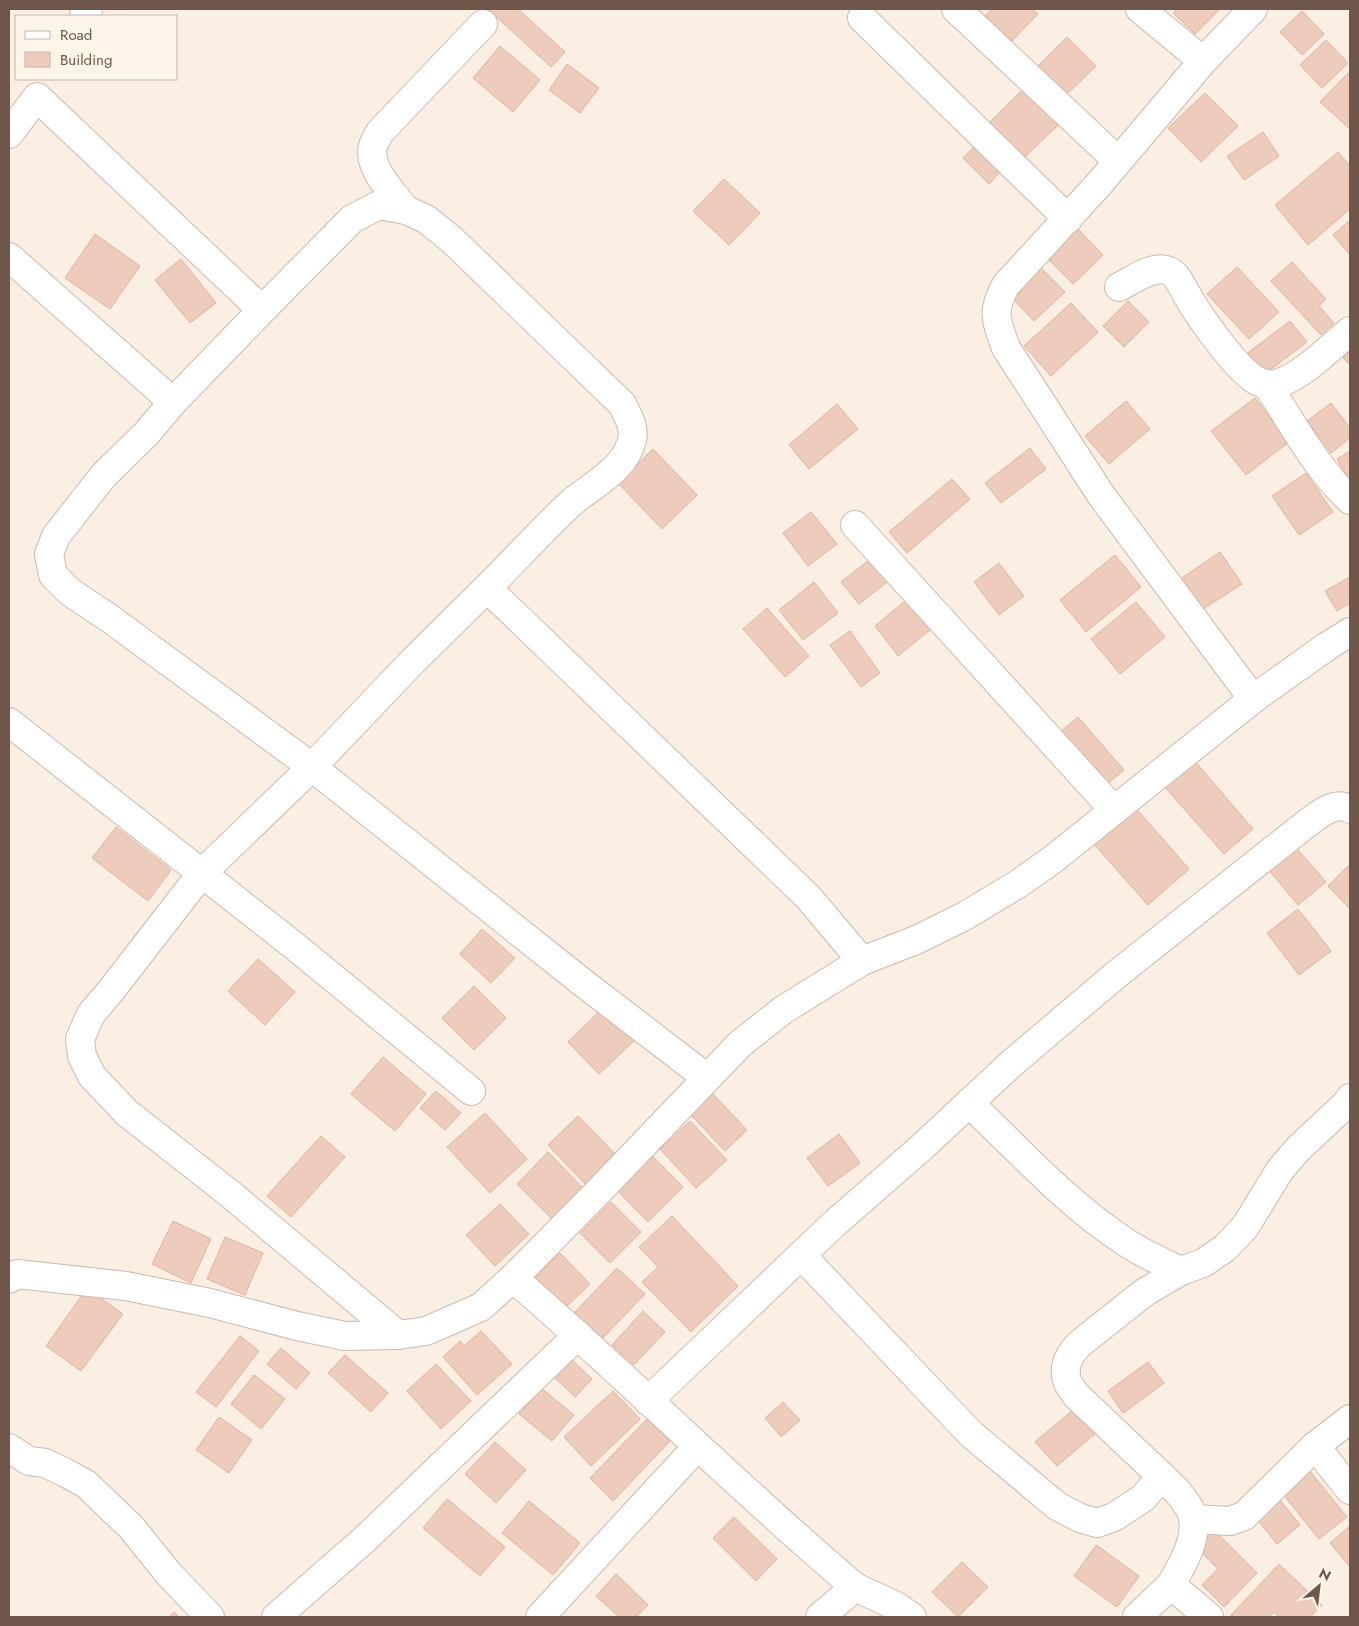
<svg xmlns="http://www.w3.org/2000/svg" width="1359" height="1626" font-family="Jost,sans-serif">
	<style>
		.building { fill: #eeccbc; stroke: #dfb29d }
		.lines { fill: none; stroke-linecap: round; stroke-linejoin: round }
		.minor-casing { stroke: #cdb9ad; stroke-width: 30 }
		.minor { stroke: #fff; stroke-width: 28 }
	</style>
	<rect width="100%" height="100%" fill="#faefe2"/>
	<g class="building">
		<polygon points="490,9 518,9 565,52 551,67 489,10"/>
		<polygon points="992,9 1032,9 1038,14 1011,42 985,16"/>
		<polygon points="1177,9 1220,9 1195,34 1173,13"/>
		<polygon points="1302,11 1324,34 1302,55 1280,32"/>
		<polygon points="1067,37 1096,66 1063,98 1035,69"/>
		<polygon points="1326,40 1348,63 1322,88 1300,65"/>
		<polygon points="500,46 540,80 513,112 473,78"/>
		<polygon points="567,64 599,88 580,113 549,90"/>
		<polygon points="1348,73 1350,75 1350,129 1320,102"/>
		<polygon points="1025,87 1061,122 1022,160 987,125"/>
		<polygon points="1205,93 1238,126 1201,162 1168,128"/>
		<polygon points="1263,132 1279,156 1244,180 1227,156"/>
		<polygon points="978,143 1004,168 989,184 963,158"/>
		<polygon points="1338,152 1350,166 1350,209 1308,245 1275,205"/>
		<polygon points="724,179 760,213 729,245 693,211"/>
		<polygon points="1350,220 1350,255 1333,235"/>
		<polygon points="1078,229 1103,255 1073,284 1047,258"/>
		<polygon points="95,234 140,266 110,309 65,278"/>
		<polygon points="181,259 216,303 190,323 155,280"/>
		<polygon points="1292,262 1326,299 1319,306 1334,323 1321,335 1271,281"/>
		<polygon points="1039,266 1065,292 1034,321 1009,295"/>
		<polygon points="1237,267 1279,312 1249,339 1207,294"/>
		<polygon points="1128,301 1149,322 1124,347 1103,326"/>
		<polygon points="1071,303 1098,332 1051,376 1024,346"/>
		<polygon points="1290,321 1307,342 1262,376 1245,355"/>
		<polygon points="1350,351 1350,365 1343,358"/>
		<polygon points="1255,398 1289,442 1246,475 1211,431"/>
		<polygon points="1126,401 1150,429 1109,464 1085,436"/>
		<polygon points="1331,403 1350,428 1350,438 1331,453 1307,421"/>
		<polygon points="837,404 858,429 809,469 789,445"/>
		<polygon points="1030,448 1046,469 1001,503 985,483"/>
		<polygon points="653,449 697,495 662,529 618,483"/>
		<polygon points="1350,451 1350,481 1337,459"/>
		<polygon points="1306,473 1333,512 1299,535 1272,496"/>
		<polygon points="952,479 970,499 907,553 889,532"/>
		<polygon points="811,512 837,544 808,566 783,533"/>
		<polygon points="1220,552 1242,584 1200,611 1179,580"/>
		<polygon points="1115,555 1141,587 1086,632 1060,600"/>
		<polygon points="873,557 891,579 859,604 841,582"/>
		<polygon points="999,563 1024,596 999,615 974,582"/>
		<polygon points="1350,577 1350,603 1337,611 1325,591"/>
		<polygon points="814,582 838,613 803,640 779,610"/>
		<polygon points="911,596 935,626 898,656 875,626"/>
		<polygon points="1136,602 1165,637 1120,674 1091,639"/>
		<polygon points="767,608 809,656 785,677 743,629"/>
		<polygon points="850,631 880,673 861,687 830,645"/>
		<polygon points="1078,717 1124,770 1106,785 1060,732"/>
		<polygon points="1193,759 1253,829 1224,854 1163,785"/>
		<polygon points="1133,805 1189,869 1148,905 1092,842"/>
		<polygon points="116,827 171,870 148,901 92,858"/>
		<polygon points="1293,844 1326,882 1298,905 1266,867"/>
		<polygon points="1350,864 1350,909 1328,886"/>
		<polygon points="1298,909 1331,951 1299,975 1267,933"/>
		<polygon points="482,929 515,958 491,983 460,954"/>
		<polygon points="258,959 295,992 265,1025 228,991"/>
		<polygon points="474,986 506,1018 474,1050 442,1018"/>
		<polygon points="607,1004 638,1037 599,1074 568,1042"/>
		<polygon points="383,1057 426,1094 395,1131 351,1094"/>
		<polygon points="436,1091 461,1113 445,1130 420,1108"/>
		<polygon points="711,1092 747,1130 725,1151 689,1113"/>
		<polygon points="485,1113 527,1159 490,1193 447,1147"/>
		<polygon points="578,1116 617,1156 587,1186 548,1145"/>
		<polygon points="690,1121 727,1160 696,1188 660,1149"/>
		<polygon points="839,1134 860,1163 828,1186 807,1158"/>
		<polygon points="321,1136 345,1157 291,1217 267,1196"/>
		<polygon points="548,1152 586,1191 555,1222 517,1184"/>
		<polygon points="651,1155 683,1187 648,1222 616,1189"/>
		<polygon points="611,1202 641,1232 610,1263 580,1233"/>
		<polygon points="500,1204 529,1234 495,1266 466,1235"/>
		<polygon points="672,1216 738,1286 691,1332 642,1282 658,1267 639,1247"/>
		<polygon points="173,1221 211,1239 191,1283 152,1264"/>
		<polygon points="225,1237 263,1253 245,1295 207,1279"/>
		<polygon points="560,1253 590,1284 565,1308 535,1278"/>
		<polygon points="617,1268 645,1294 602,1339 574,1313"/>
		<polygon points="87,1288 123,1314 81,1371 46,1346"/>
		<polygon points="643,1311 665,1332 634,1365 612,1345"/>
		<polygon points="481,1331 512,1364 477,1395 443,1357 460,1341 464,1346"/>
		<polygon points="240,1336 259,1351 216,1407 196,1392"/>
		<polygon points="281,1348 310,1373 296,1389 267,1364"/>
		<polygon points="345,1355 388,1393 371,1412 328,1373"/>
		<polygon points="569,1357 592,1379 575,1397 552,1375"/>
		<polygon points="1148,1362 1164,1383 1123,1413 1108,1391"/>
		<polygon points="436,1364 471,1401 441,1429 407,1391"/>
		<polygon points="254,1375 285,1399 261,1429 231,1404"/>
		<polygon points="541,1388 574,1415 552,1441 519,1414"/>
		<polygon points="613,1391 640,1419 591,1466 564,1437"/>
		<polygon points="783,1402 800,1420 781,1437 765,1418"/>
		<polygon points="1074,1409 1096,1433 1057,1466 1035,1442"/>
		<polygon points="219,1417 252,1440 229,1473 196,1450"/>
		<polygon points="647,1419 670,1441 613,1501 590,1478"/>
		<polygon points="495,1442 526,1470 496,1503 465,1474"/>
		<polygon points="1309,1470 1347,1517 1319,1539 1281,1492"/>
		<polygon points="447,1499 505,1547 480,1576 423,1528"/>
		<polygon points="1280,1500 1300,1525 1277,1544 1257,1519"/>
		<polygon points="529,1501 580,1543 553,1575 502,1533"/>
		<polygon points="734,1517 777,1559 756,1581 713,1538"/>
		<polygon points="1350,1526 1350,1567 1330,1543"/>
		<polygon points="1214,1530 1257,1573 1224,1607 1202,1585 1218,1569 1197,1548"/>
		<polygon points="1096,1545 1139,1576 1117,1607 1074,1576"/>
		<polygon points="962,1562 988,1587 958,1617 932,1592"/>
		<polygon points="1279,1564 1322,1605 1310,1617 1279,1617 1274,1612 1269,1617 1234,1617 1231,1615"/>
		<polygon points="616,1574 648,1605 636,1617 619,1617 596,1596"/>
		<polygon points="174,1612 179,1617 169,1617"/>
	</g>
	<g class="lines">
		<defs>
			<g id="minor">
				<polyline points="956,9 1118,161"/>
				<polyline points="1140,9 1203,61"/>
				<path d="M 1253,9 L 1203,61 L 1099,184 L 1006,285 C 991,312 996,320 1006,348 L 1101,495 L 1253,699"/>
				<polyline points="84,16 88,9"/>
				<polyline points="862,18 1068,219"/>
				<polyline points="9,134 37,97 262,310"/>
				<path d="M 406,210 C 394,194 367,168 373,146 C 374,142 378,136 380,132 L 483,24"/>
				<polyline points="9,257 173,402"/>
				<path d="M 1119,287 C 1133,280 1154,264 1169,271 C 1178,275 1182,287 1187,295 C 1198,315 1235,367 1254,379 C 1261,384 1271,386 1279,383 C 1302,376 1331,347 1350,331"/>
				<path d="M 1267,385 C 1293,424 1316,468 1350,500"/>
				<polyline points="855,525 1114,810"/>
				<polyline points="9,722 292,944 471,1091"/>
				<path d="M 707,1078 L 582,982 L 312,767 L 109,618 L 70,592 L 53,575 L 49,554 L 56,536 L 104,475 L 146,434 L 173,402 L 262,310 L 352,219 L 379,205 L 406,210 L 426,219 L 451,239 L 622,404 C 628,416 635,427 632,440 C 625,470 592,485 571,503 C 542,530 515,560 487,588 L 808,897 L 862,961"/>
				<path d="M 969,1103 C 1019,1150 1066,1203 1124,1241 C 1141,1253 1162,1262 1181,1271"/>
				<polyline points="801,1255 971,1434 1057,1506 1080,1518 1097,1523 1114,1517 1143,1498 1162,1476"/>
				<path d="M 513,1278 C 629,1378 738,1488 855,1587 L 820,1617"/>
				<polyline points="9,1279 17,1274 126,1286 210,1303 297,1326 345,1336 398,1335 426,1331 481,1307 513,1278 596,1194 740,1044 783,1010 862,961 916,940 963,917 1018,884 1052,860 1253,699 1326,647 1350,632"/>
				<polyline points="398,1335 229,1193 127,1113 92,1076 82,1056 80,1039 91,1014 109,993 202,873 312,767 413,661 487,588"/>
				<path d="M 648,1401 L 835,1223 L 922,1147 L 1012,1063 L 1117,974 L 1306,824 C 1319,815 1334,800 1350,809"/>
				<polyline points="1315,1446 1350,1490"/>
				<polyline points="9,1448 29,1461 45,1463 66,1473 86,1484 131,1527 168,1573 210,1617"/>
				<polyline points="1194,1519 1230,1521 1244,1516 1315,1446 1350,1419"/>
				<path d="M 1171,1585 C 1181,1566 1197,1542 1193,1519 C 1192,1508 1182,1498 1176,1490 L 1077,1396 C 1074,1392 1070,1387 1068,1383 C 1061,1366 1071,1351 1083,1341 L 1145,1292 L 1181,1271 L 1203,1263 L 1225,1248 L 1245,1227 L 1280,1170 L 1298,1149 L 1346,1104 L 1350,1098"/>
				<polyline points="855,1587 896,1606 912,1617"/>
				<polyline points="276,1617 365,1539 578,1335"/>
				<polyline points="540,1617 697,1447"/>
				<polyline points="1137,1617 1171,1585 1209,1617"/>
			</g>
		</defs>
		<use href="#minor" class="minor-casing"/>
		<use href="#minor" class="minor"/>
	</g>
	<rect width="1359" height="1626" fill="none" stroke="#70554a" stroke-width="20"/>
	<rect x="15" y="15" width="162" height="65" fill="#fef4e8" stroke="#c5b4a9"/>
	<rect x="25" y="31" width="25" height="8" fill="#ffffff" stroke="#c5b4a9"/>
	<text x="60" y="40" font-size="15" fill="#70554a">Road</text>
	<rect x="25" y="52" width="25" height="15" fill="#eeccbc" stroke="#c5b4a9"/>
	<text x="60" y="65" font-size="15" fill="#70554a">Building</text>
	<g transform="translate(1319 1586) rotate(28)" stroke="#fef4e8" stroke-width="4" paint-order="stroke">
	<path d="M0-4L9 19L0 12L-9 19Z" fill="#70554a"/>
	<text y="-8" font-size="14" font-weight="bold" text-anchor="middle" fill="#70554a">N</text>
	</g>
</svg>
